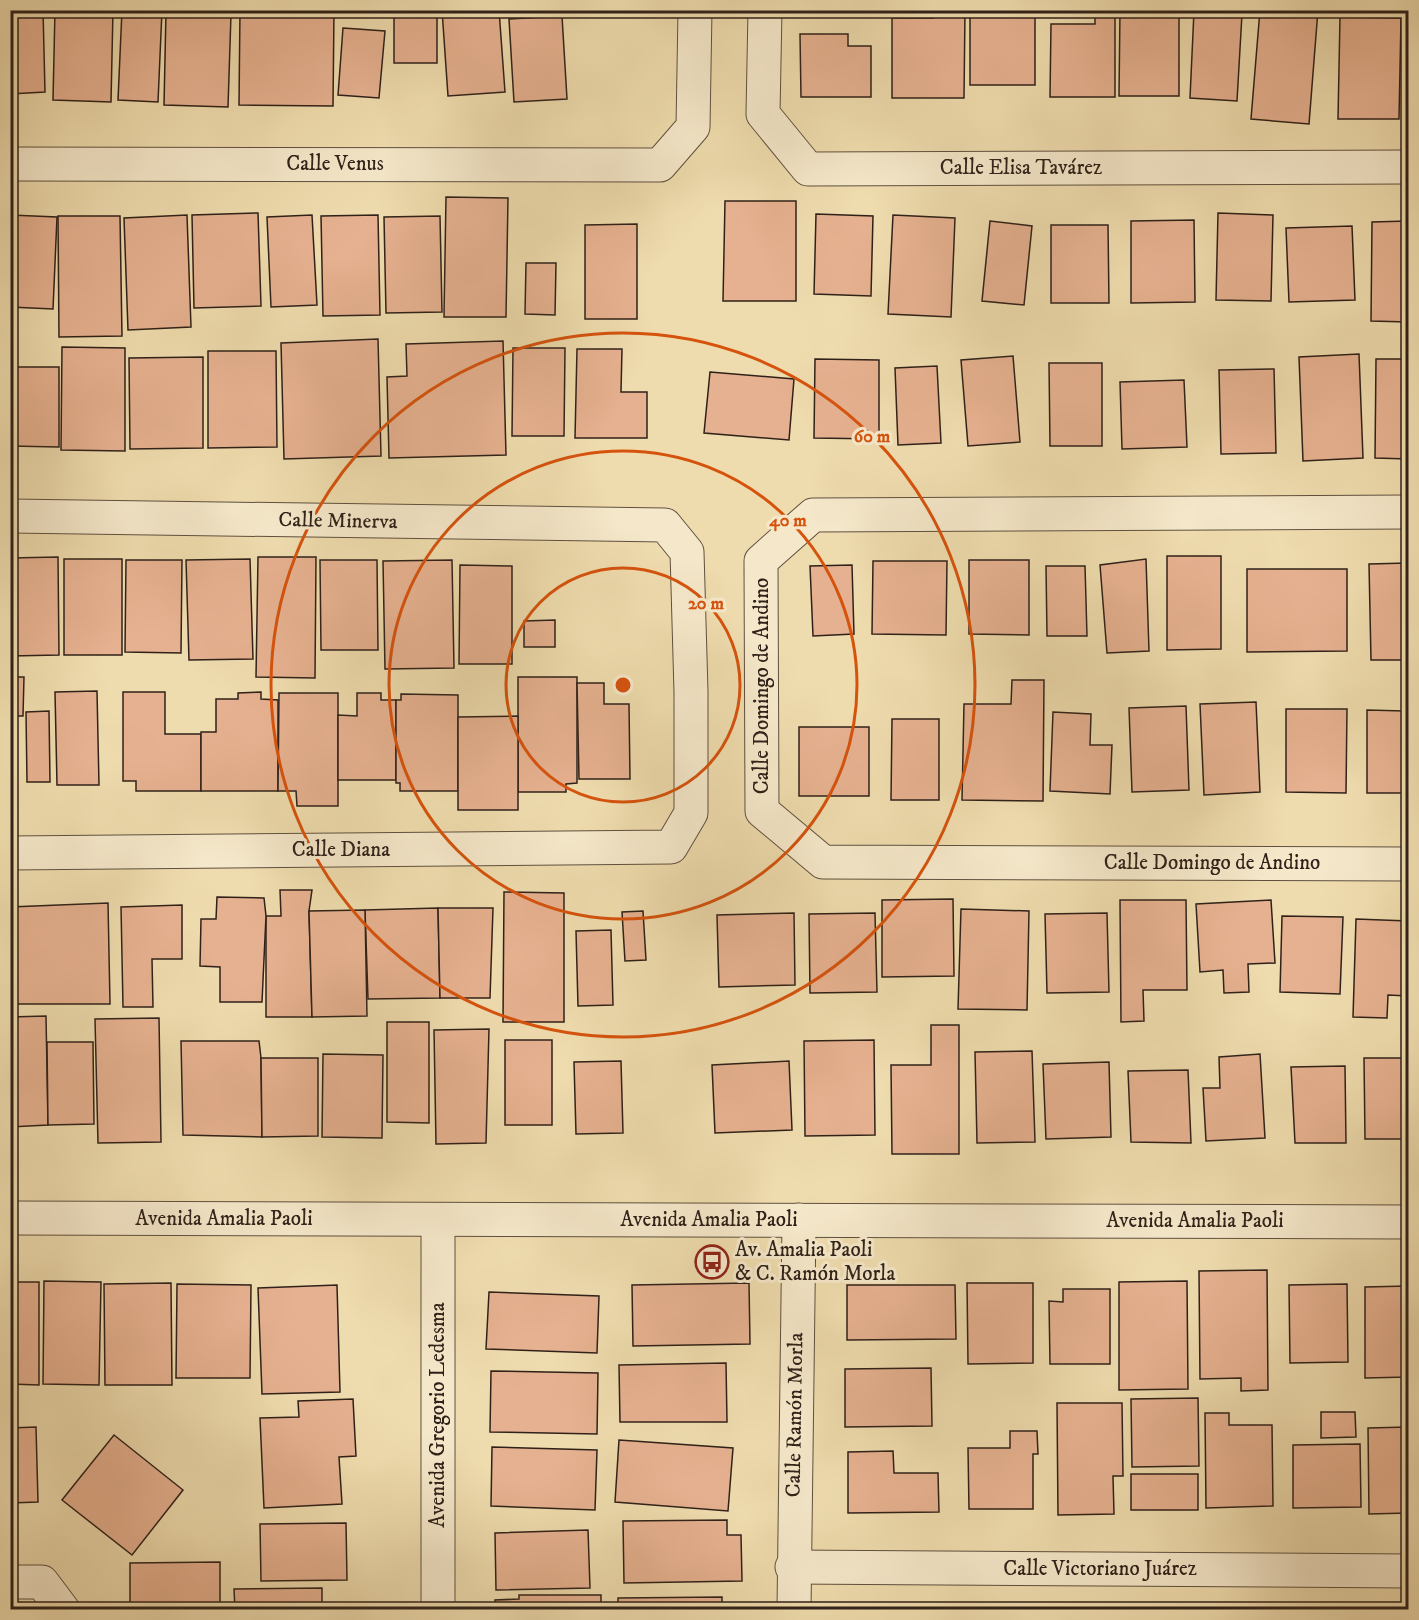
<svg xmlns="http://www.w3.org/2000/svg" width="1419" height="1620" font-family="'IM FELL DW Pica',serif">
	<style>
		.building { fill: #e6b190; stroke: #2f2119; stroke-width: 1.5 }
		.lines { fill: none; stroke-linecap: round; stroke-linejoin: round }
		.minor-casing { stroke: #5f503e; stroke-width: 35 }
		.minor { stroke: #f5e8ca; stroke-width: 33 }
		.ring { fill: none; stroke: #d6530d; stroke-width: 3 }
		.labels { text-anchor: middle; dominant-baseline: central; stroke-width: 6; stroke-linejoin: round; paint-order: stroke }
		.street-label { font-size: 21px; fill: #2f2119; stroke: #f5e8ca }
		.poi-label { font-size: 21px; fill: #2f2119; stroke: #f5e8ca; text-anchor: start }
		.centre { fill: #d6530d; stroke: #f5e8ca; stroke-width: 3 }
		.ring-label { font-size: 18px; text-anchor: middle; font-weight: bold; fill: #d6530d; stroke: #f5e8ca; stroke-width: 6; stroke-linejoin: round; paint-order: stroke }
	</style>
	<rect width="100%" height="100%" fill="#efdcae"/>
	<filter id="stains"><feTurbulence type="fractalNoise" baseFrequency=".00333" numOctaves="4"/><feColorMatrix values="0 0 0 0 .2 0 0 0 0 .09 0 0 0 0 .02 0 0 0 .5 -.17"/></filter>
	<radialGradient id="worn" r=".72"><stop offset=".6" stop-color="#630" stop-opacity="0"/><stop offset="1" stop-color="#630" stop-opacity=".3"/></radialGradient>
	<g class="building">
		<polygon points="10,10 43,10 45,92 10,94"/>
		<polygon points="55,10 113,10 111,102 53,100"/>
		<polygon points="122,10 162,10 158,102 118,100"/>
		<polygon points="240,10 334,10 333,106 239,105"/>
		<rect x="394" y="10" width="43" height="53"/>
		<polygon points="442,10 499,10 505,92 448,96"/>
		<polygon points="933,10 965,10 964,98 892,98 892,18 933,18"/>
		<polygon points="988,10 1035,10 1035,85 970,85 970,14 988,14"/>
		<polygon points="1120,10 1179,10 1179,96 1119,96"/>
		<polygon points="1260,10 1318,10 1309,124 1251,119"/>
		<polygon points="1194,11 1242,14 1237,101 1190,98"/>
		<polygon points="166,12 231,14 228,107 164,105"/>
		<polygon points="562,16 567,99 514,102 509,19"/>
		<polygon points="1095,17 1115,17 1115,97 1050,97 1051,24 1095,24"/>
		<polygon points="1340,17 1401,18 1399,119 1338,119"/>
		<polygon points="343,28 385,31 379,98 338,95"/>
		<polygon points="800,34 848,34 848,46 871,46 871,97 801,97"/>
		<polygon points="446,197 508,198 506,317 444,317"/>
		<polygon points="725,201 796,201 796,301 723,301"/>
		<polygon points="258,213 261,306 194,308 192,215"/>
		<polygon points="1218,213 1273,215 1271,301 1216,300"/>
		<polygon points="816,214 873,216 871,296 814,294"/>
		<polygon points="10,215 57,217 53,309 10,307"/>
		<polygon points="187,215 191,327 128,330 124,218"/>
		<polygon points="312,215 317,305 271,307 267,217"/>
		<polygon points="378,215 380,315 323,316 321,216"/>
		<polygon points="893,215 955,218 951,317 888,314"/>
		<polygon points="58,216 120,216 122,336 59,337"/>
		<polygon points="440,216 442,312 386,313 384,217"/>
		<polygon points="1194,220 1195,302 1131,303 1131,221"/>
		<polygon points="990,221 1032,226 1024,305 982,301"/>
		<polygon points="1408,221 1408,322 1371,321 1372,222"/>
		<polygon points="637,224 637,319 585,319 585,225"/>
		<polygon points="1051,225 1108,225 1109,303 1051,303"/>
		<polygon points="1352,226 1355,300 1289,302 1286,228"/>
		<polygon points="526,263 556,263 555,315 525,314"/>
		<polygon points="378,339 381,456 284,459 281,343"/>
		<polygon points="503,341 506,455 389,458 387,377 407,376 406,344"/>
		<polygon points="62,347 125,348 125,451 61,450"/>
		<polygon points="513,348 565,348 564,436 512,436"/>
		<polygon points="577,349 622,349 621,392 647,392 647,438 575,438"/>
		<polygon points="208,351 276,351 277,447 208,448"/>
		<polygon points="1359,354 1363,458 1303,461 1299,357"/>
		<polygon points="1013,356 1020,442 968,446 961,360"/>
		<polygon points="203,357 203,448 130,449 129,358"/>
		<polygon points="815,359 879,360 879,439 814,438"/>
		<polygon points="1376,359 1408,359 1408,459 1375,458"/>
		<polygon points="1049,363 1102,363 1102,446 1050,446"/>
		<polygon points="937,366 941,443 898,445 895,368"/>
		<polygon points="10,367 59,367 59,447 10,446"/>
		<polygon points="1274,369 1276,453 1221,454 1219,370"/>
		<polygon points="710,372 794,379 789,440 704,433"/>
		<polygon points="1184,380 1187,447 1122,449 1120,382"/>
		<polygon points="1167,556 1221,556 1221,649 1167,650"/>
		<polygon points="58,557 59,655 10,656 10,558"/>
		<polygon points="258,557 316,557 315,678 256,677"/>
		<rect x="64" y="559" width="58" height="96"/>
		<polygon points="250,559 253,659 189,660 186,560"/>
		<polygon points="1146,559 1149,651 1107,653 1100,565"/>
		<polygon points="126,560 182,560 181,653 125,652"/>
		<polygon points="320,560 377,560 378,650 321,650"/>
		<polygon points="452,560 454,668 385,669 383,561"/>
		<polygon points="969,560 1029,560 1029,635 969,634"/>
		<polygon points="873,561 947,561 946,635 872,634"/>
		<polygon points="1408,563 1408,660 1371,660 1369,564"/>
		<polygon points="460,565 512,566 512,664 459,664"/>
		<polygon points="852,565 854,634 813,636 810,566"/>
		<polygon points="1046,566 1085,566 1087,636 1047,636"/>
		<polygon points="1247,569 1347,569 1347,651 1247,652"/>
		<polygon points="555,620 555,647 524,647 524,621"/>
		<polygon points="10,677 24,677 23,716 10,716"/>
		<polygon points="518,677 577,677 577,783 566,784 566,792 518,792"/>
		<polygon points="1012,680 1044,680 1043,801 962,800 964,704 1011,704"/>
		<polygon points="1405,680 1408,680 1408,793 1367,793 1367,710 1405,711"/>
		<polygon points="577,683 604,683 604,704 629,704 630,779 579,779"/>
		<polygon points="97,691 99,785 57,785 55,692"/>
		<polygon points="123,692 165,692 165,734 201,734 201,791 136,791 136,781 123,781"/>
		<polygon points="261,692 261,699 278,700 278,791 201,791 201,732 216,732 216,699 238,699 238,693"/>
		<polygon points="279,693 338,693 338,806 297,806 296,791 278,791"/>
		<polygon points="357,693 381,693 381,700 396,700 396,780 338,780 338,715 357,716"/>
		<polygon points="401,694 458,695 458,791 400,791 400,783 396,783 396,700 401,700"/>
		<polygon points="1256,702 1260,792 1204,795 1200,704"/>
		<polygon points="1186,706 1189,790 1132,792 1129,708"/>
		<polygon points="1286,709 1347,709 1346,793 1286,792"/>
		<polygon points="49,711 50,782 27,782 26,712"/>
		<polygon points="1053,712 1091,714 1090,745 1112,745 1110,794 1050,791"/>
		<polygon points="518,716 518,810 458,810 458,717"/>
		<polygon points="892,719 939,719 939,800 891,800"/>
		<rect x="799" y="727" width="70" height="69"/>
		<polygon points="280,890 312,890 309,911 312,1017 266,1017 266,916 281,916"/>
		<polygon points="504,892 564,893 564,1022 503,1022"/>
		<polygon points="217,897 264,898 266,916 262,1002 220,1002 220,967 200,966 201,919 216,919"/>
		<polygon points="953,899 954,976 882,977 882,900"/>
		<polygon points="1120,900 1186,900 1187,990 1143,990 1144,1021 1121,1022"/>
		<polygon points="1271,900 1275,963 1248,964 1249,992 1224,993 1223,970 1200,972 1196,904"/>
		<polygon points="108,903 110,1004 10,1004 10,907"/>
		<polygon points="182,905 182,959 152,959 153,1007 123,1007 121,907"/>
		<polygon points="438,908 440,998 368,999 365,910"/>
		<polygon points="438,908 493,908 490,998 440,998"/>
		<polygon points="961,909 1029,911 1027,1010 958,1009"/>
		<polygon points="365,910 367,1016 312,1017 309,911"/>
		<polygon points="643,911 646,960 625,961 622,912"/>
		<polygon points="794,913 795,985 719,987 717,915"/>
		<polygon points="875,913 877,992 810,993 809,914"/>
		<polygon points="1107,913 1109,992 1047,993 1045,914"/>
		<polygon points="1282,916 1343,917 1340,994 1280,992"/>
		<polygon points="1356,919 1408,921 1408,996 1388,995 1387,1018 1353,1017"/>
		<polygon points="611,930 613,1005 578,1006 576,931"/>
		<polygon points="46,1016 48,1125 10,1127 10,1017"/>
		<polygon points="159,1018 161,1142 98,1143 95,1019"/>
		<polygon points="387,1022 429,1022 429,1123 387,1122"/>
		<polygon points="931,1025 959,1025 959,1154 892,1154 891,1065 931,1065"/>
		<polygon points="489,1029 486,1143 436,1144 434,1030"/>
		<rect x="505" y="1040" width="47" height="85"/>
		<polygon points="874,1040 875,1135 805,1136 804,1041"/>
		<polygon points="181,1041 259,1041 261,1058 262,1137 183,1135"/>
		<polygon points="47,1042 93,1042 94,1124 48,1125"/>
		<polygon points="1032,1051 1035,1142 977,1143 975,1052"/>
		<polygon points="323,1054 383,1055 382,1138 322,1137"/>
		<polygon points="1260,1054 1265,1138 1206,1141 1203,1088 1220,1088 1219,1057"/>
		<polygon points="261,1058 318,1058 318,1136 262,1137"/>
		<polygon points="1364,1058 1408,1058 1408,1139 1365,1139"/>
		<polygon points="621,1061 623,1133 576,1134 574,1062"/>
		<polygon points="789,1061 792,1130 715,1133 712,1065"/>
		<polygon points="1109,1062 1111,1137 1046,1139 1043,1064"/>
		<polygon points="1345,1066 1346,1143 1295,1143 1291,1067"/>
		<polygon points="1188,1070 1191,1143 1131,1142 1128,1071"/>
		<polygon points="1267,1270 1268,1390 1241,1391 1241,1378 1200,1379 1199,1271"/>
		<polygon points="44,1281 101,1282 99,1385 43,1384"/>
		<polygon points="1187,1281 1188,1389 1119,1390 1119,1282"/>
		<polygon points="10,1282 39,1282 39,1385 10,1384"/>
		<polygon points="171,1283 172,1385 105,1385 104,1284"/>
		<polygon points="749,1283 750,1344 633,1346 632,1285"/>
		<polygon points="967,1283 1033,1283 1033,1363 968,1364"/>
		<polygon points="177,1284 251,1285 250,1378 176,1378"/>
		<polygon points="1347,1284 1348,1362 1290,1363 1289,1285"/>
		<polygon points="337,1285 340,1392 262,1394 258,1288"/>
		<polygon points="847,1285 955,1285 956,1339 847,1340"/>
		<polygon points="1408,1286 1408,1377 1365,1378 1365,1287"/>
		<polygon points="1063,1289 1110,1289 1110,1364 1050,1364 1049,1301 1063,1302"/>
		<polygon points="489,1292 599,1296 597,1353 486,1349"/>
		<polygon points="726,1363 727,1422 620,1422 619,1365"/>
		<polygon points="931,1368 932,1426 845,1427 845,1369"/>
		<polygon points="491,1371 598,1373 597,1434 490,1432"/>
		<polygon points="1198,1398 1199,1466 1132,1467 1131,1399"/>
		<polygon points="353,1399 356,1456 339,1457 342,1504 264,1508 260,1418 299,1417 298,1401"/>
		<polygon points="1057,1403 1122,1403 1123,1476 1113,1476 1114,1514 1058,1515"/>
		<polygon points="1321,1412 1355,1412 1356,1437 1321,1438"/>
		<polygon points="1205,1413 1229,1413 1229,1425 1272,1425 1273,1506 1206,1508"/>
		<polygon points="36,1427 38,1502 10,1503 10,1428"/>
		<polygon points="1408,1427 1408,1513 1369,1514 1368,1428"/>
		<polygon points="1010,1431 1037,1431 1038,1454 1033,1454 1033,1509 969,1509 968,1448 1010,1448"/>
		<polygon points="114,1435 183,1490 132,1555 62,1500"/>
		<polygon points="619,1440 733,1448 728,1511 615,1502"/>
		<polygon points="1360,1444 1361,1507 1293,1508 1293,1445"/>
		<polygon points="492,1447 597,1450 595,1510 491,1506"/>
		<polygon points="893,1451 894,1473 938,1473 939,1512 848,1513 848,1452"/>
		<rect x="1131" y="1474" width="67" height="36"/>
		<polygon points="727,1520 727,1535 741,1535 742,1581 624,1583 623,1521"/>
		<polygon points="346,1523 347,1580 261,1581 260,1524"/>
		<polygon points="588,1530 590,1588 496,1590 495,1533"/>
		<polygon points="220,1562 220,1610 130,1610 130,1563"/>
		<polygon points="322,1588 322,1610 235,1610 234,1589"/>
		<polygon points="519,1595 601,1595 601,1610 495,1610 495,1600 519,1599"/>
		<polygon points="722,1597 722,1610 618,1610 618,1598"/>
	</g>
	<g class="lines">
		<defs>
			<g id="minor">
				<polyline points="765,10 763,114 808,169 1408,167"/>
				<polyline points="10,164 660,165 693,127 695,10"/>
				<polyline points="1408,512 813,515 761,561 762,811 823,862 1408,864"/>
				<polyline points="10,516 665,525 687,552 691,692 691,813 671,847 10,853"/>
				<polyline points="10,1218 1408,1222"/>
				<polyline points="792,1567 1408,1571"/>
				<polyline points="10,1582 42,1582 63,1610"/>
				<polyline points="438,1610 438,1221"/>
				<polyline points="794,1610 799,1220"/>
			</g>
		</defs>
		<use href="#minor" class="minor-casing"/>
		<use href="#minor" class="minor"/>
	</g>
	<g class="ring">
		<circle cx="623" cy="685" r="117"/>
		<circle cx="623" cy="685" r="234"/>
		<circle cx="623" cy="685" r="352"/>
	</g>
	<defs>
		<symbol id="bus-ring" viewBox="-11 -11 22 22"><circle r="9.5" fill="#f5e8ca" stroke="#8f2418" stroke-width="1.5"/><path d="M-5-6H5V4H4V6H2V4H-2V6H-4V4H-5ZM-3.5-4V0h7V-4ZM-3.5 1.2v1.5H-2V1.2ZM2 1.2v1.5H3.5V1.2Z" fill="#8f2418"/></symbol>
	</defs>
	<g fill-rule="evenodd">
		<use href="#bus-ring" x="693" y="1243" width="38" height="38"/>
	</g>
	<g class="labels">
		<g class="street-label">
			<text x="335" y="164">Calle Venus</text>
			<text x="1021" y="168">Calle Elisa Tavárez</text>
			<text transform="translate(338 521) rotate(1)">Calle Minerva</text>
			<text transform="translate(762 686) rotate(-90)">Calle Domingo de Andino</text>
			<text x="341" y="850">Calle Diana</text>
			<text x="1212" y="863">Calle Domingo de Andino</text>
			<text x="224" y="1219">Avenida Amalia Paoli</text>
			<text x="709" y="1220">Avenida Amalia Paoli</text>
			<text x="1195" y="1221">Avenida Amalia Paoli</text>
			<text transform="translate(438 1415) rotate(-90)">Avenida Gregorio Ledesma</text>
			<text transform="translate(795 1415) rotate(-89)">Calle Ramón Morla</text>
			<text x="1100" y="1569">Calle Victoriano Juárez</text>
		</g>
		<g class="poi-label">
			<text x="735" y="1250">Av. Amalia Paoli<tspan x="735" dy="24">&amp; C. Ramón Morla</tspan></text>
		</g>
	</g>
	<circle cx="623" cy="685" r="9" class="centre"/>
	<g class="ring-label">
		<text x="872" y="442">60 m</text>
		<text x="788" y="526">40 m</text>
		<text x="706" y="609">20 m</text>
	</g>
	<rect width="1419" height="1620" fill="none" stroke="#efdcae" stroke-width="36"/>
	<rect x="12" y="12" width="1395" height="1596" fill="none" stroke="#2f2119" stroke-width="3"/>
	<rect x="18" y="18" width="1383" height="1584" fill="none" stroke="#2f2119" stroke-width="1.5"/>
	<rect width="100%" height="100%" filter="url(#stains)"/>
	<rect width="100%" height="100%" fill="url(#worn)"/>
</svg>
